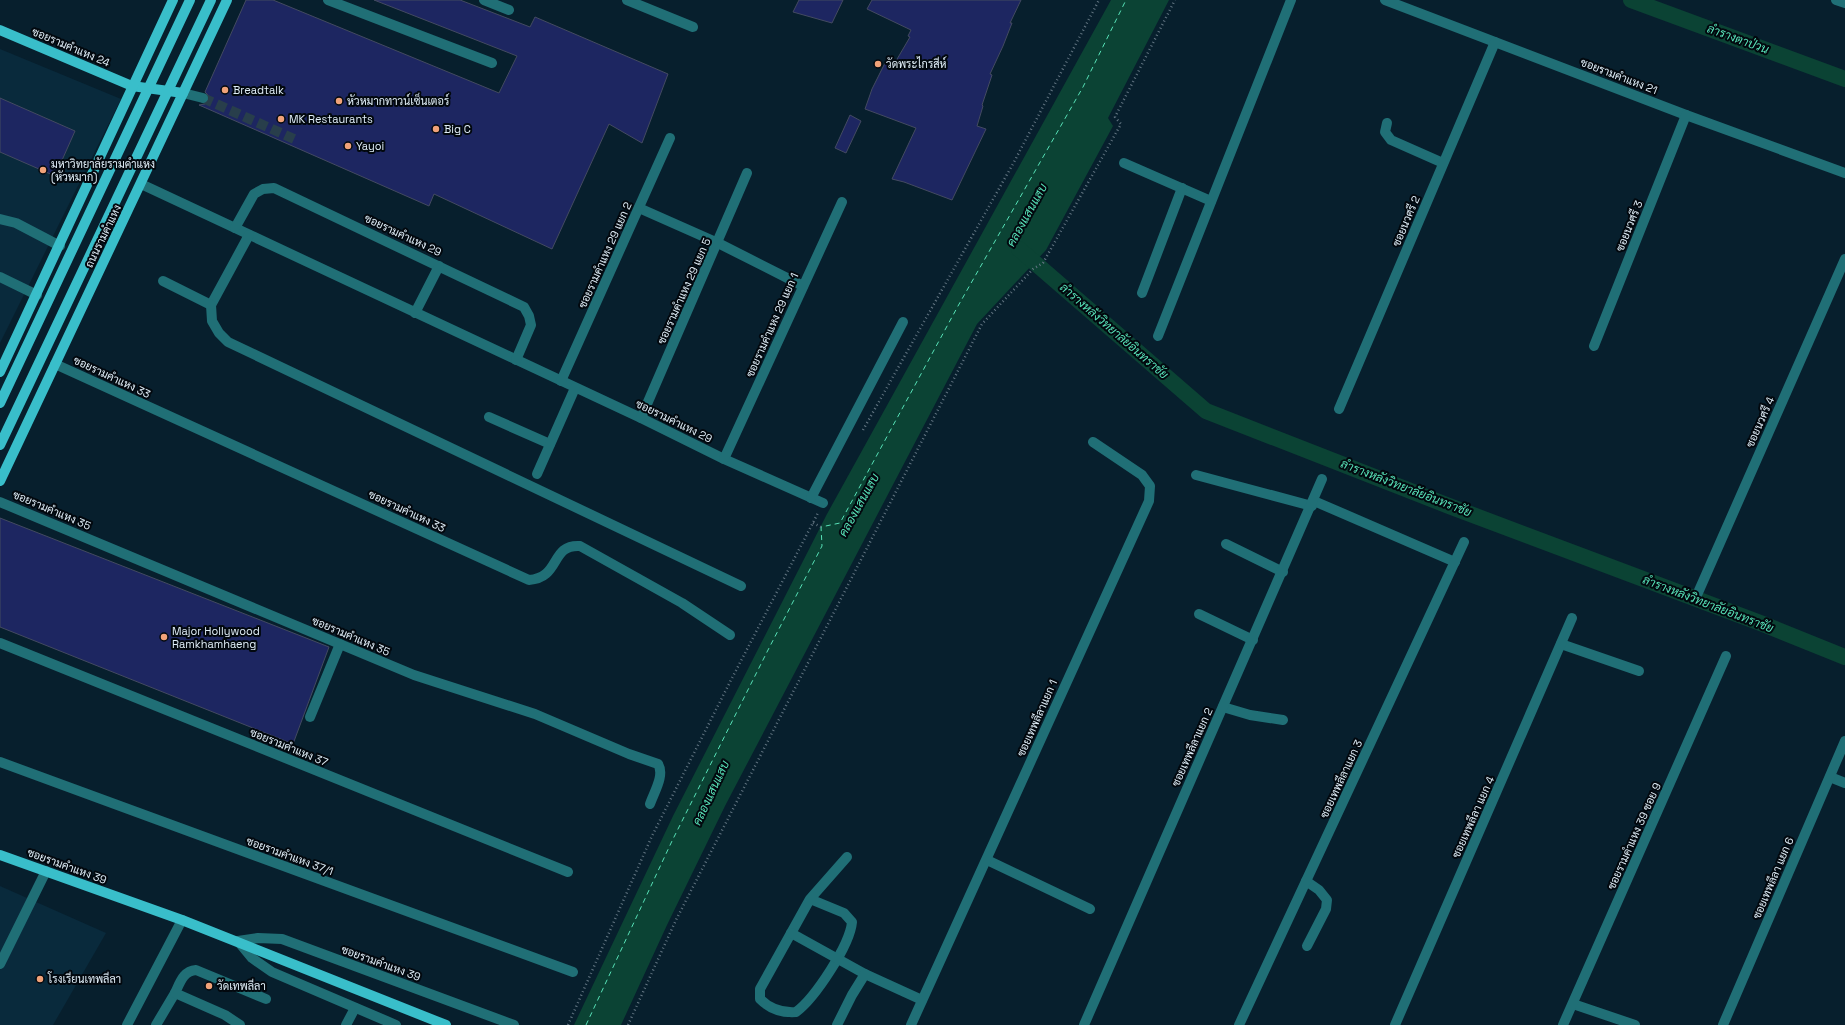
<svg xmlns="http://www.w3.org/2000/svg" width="1845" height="1025" font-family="'Space Grotesk',Sarabun,sans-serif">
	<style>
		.built { fill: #092a3c }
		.water { fill: #0b4334 }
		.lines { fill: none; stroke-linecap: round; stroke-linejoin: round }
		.canal { stroke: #0b4334; stroke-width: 16 }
		.ferry { stroke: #57e1b7; stroke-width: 1; stroke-dasharray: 5 4; stroke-linecap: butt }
		.building { fill: #1d2661; stroke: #434a61 }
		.minor-tunnel { stroke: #283e4b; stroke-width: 10; stroke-dasharray: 10 5; stroke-linecap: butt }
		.path { stroke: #627582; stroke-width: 2.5; stroke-dasharray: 1 3; stroke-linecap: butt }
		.minor { stroke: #206f76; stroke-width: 10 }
		.major { stroke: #39beca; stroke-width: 10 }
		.major-bridge { stroke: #39beca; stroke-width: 10 }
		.poi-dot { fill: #f0a279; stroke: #02080e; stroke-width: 1.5 }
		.labels { text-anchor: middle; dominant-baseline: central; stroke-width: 4; stroke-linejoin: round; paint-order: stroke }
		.street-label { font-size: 11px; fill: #e0eef8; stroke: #02080e }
		.poi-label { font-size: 11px; fill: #e0eef8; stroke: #02080e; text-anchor: start }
		.water-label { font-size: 12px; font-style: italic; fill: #57e1b7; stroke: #02080e }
	</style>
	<rect width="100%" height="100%" fill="#071f2d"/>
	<g class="built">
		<polygon points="0,49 121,99 0,343"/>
		<polygon points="0,886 106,933 53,1025 0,1025"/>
	</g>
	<polygon class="water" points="1111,0 1169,0 1108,118 1113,126 1046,250 977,324 725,806 667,925 621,1025 574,1025 673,816 827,514"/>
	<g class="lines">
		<g class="canal">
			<polyline points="1631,0 1845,79"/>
			<polyline points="1019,249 1206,411 1449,506 1763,624 1845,657"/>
		</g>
		<polyline class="ferry" points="586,1025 672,841 768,650 822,546 821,527 840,523 958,306 1083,87 1126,0"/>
	</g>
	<g class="building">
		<polygon points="246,0 273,0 499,93 517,56 374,0 460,0 530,27 535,17 668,74 642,143 609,124 552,249 434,194 429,206 199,105 205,104 209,100 209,96 205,92"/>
		<polygon points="799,0 843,0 832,23 793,12"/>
		<polygon points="872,0 1021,0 1010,23 1012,23 1003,46 990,74 992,75 982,105 983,106 977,126 986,129 952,200 904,182 892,179 916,128 865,109 872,89 885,63 893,66 910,37 908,36 911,30 867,9"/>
		<polygon points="0,98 75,131 55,176 0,152"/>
		<polygon points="850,115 861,121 846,153 835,148"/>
		<polygon points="0,518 329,647 293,744 0,627"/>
	</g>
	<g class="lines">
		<polyline class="minor-tunnel" points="203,98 294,139"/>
		<g class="path">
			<polyline points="863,430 1014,162 1099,0"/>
			<polyline points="813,523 821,527"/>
			<polyline points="568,1025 652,836 731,680 818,513"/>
			<polyline points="628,1025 676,920 982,324 1033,269 1043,263 1121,124 1115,117 1175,0"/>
		</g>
		<g class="minor">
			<polyline points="328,0 492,63"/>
			<polyline points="484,0 509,10"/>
			<polyline points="627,0 693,27"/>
			<polyline points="1385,0 1686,115 1845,173"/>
			<polyline points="1836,0 1845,3"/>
			<polyline points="183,93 203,98"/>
			<polyline points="1387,123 1385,132 1391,140 1443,163"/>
			<polyline points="1124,163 1211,201"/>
			<polyline points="141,184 641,418 724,459 823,503"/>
			<polyline points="639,208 718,243 803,286"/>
			<polyline points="0,219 16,223 60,246"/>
			<polyline points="235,228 254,194 263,189 274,188 524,307 529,316 531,325 516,360"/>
			<polyline points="249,235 211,305 212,321 219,333 228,342 741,586"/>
			<polyline points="0,277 37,295"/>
			<polyline points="163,281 211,305"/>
			<polyline points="1142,293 1182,188"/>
			<polyline points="415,313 439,266"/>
			<polyline points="1158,336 1291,0"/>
			<polyline points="1594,346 1686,115"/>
			<path d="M 55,364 L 529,580 C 561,578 550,544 580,546 L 682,603 L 730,635"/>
			<polyline points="561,381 670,138"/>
			<polyline points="1339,409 1495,42"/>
			<polyline points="489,417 550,444"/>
			<polyline points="641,418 747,173"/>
			<polyline points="724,459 842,202"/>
			<polyline points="537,474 575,388"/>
			<polyline points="1196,475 1312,506"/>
			<polyline points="811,498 903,322"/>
			<polyline points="1314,501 1455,562"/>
			<path d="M 0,502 L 414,675 L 535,714 L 629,754 L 658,764 C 665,775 654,792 650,804"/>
			<polyline points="1226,544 1283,572"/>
			<polyline points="1697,595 1845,259"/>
			<polyline points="1199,614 1253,640"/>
			<polyline points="0,643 568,872"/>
			<polyline points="1561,644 1639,671"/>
			<polyline points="1223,707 1250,715 1283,720"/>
			<polyline points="310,717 340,644"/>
			<polyline points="0,762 573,972"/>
			<polyline points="1830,777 1845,783"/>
			<polyline points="987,860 1090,909"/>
			<polyline points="1306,881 1319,890 1327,900 1326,909 1307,946"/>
			<path d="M 810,899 L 844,913 L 852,922 C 850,945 815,998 796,1012 C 782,1013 770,1009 760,999 L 760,989 L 810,899 L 847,857"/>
			<polyline points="791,933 865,974"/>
			<polyline points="0,964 46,871"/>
			<polyline points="1573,1004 1635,1025"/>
			<polyline points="127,1025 182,920"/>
			<polyline points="156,1025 175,993"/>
			<path d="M 240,1025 L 225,1015 L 175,993 C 180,983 183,971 196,970 L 266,999"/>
			<polyline points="346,1025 355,1008"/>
			<polyline points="396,1025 272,972 252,958 238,941 258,938 282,939 514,1025"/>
			<polyline points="837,1025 852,995 865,974 922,1000"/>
			<polyline points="911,1025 1149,501 1150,486 1142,475 1093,442"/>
			<polyline points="1084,1025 1322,479"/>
			<polyline points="1239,1025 1464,542"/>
			<polyline points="1395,1025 1572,618"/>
			<polyline points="1563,1025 1726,656"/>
			<polyline points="1723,1025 1845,741"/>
		</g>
		<g class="major">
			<polyline points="0,30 132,86 183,93"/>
			<polyline points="0,372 173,0"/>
			<polyline points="0,481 227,0"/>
			<polyline points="0,855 182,920 446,1025"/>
		</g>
		<g class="major-bridge">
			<polyline points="0,403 190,0"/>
			<polyline points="0,445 211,0"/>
		</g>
	</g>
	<g class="poi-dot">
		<circle cx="878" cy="64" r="4"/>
		<circle cx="225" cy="90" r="4"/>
		<circle cx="339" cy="101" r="4"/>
		<circle cx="281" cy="119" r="4"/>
		<circle cx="436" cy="129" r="4"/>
		<circle cx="348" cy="146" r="4"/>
		<circle cx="43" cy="170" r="4"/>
		<circle cx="164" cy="637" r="4"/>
		<circle cx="40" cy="979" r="4"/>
		<circle cx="209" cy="986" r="4"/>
	</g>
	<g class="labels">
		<g class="street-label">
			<text transform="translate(71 47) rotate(23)">ซอยรามคำแหง 24</text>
			<text transform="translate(1619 76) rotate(21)">ซอยรามคำแหง 21</text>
			<text transform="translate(1406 221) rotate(-67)">ซอยนวศรี 2</text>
			<text transform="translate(1629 226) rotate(-68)">ซอยนวศรี 3</text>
			<text transform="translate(403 235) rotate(25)">ซอยรามคำแหง 29</text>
			<text transform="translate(103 236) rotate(-64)">ถนนรามคำแหง</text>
			<text transform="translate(605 255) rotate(-66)">ซอยรามคำแหง 29 แยก 2</text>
			<text transform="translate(684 291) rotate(-66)">ซอยรามคำแหง 29 แยก 5</text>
			<text transform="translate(772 325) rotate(-66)">ซอยรามคำแหง 29 แยก 1</text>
			<text transform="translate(112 377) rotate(25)">ซอยรามคำแหง 33</text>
			<text transform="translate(674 421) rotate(26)">ซอยรามคำแหง 29</text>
			<text transform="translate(1760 422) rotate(-66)">ซอยนวศรี 4</text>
			<text transform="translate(52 510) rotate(23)">ซอยรามคำแหง 35</text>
			<text transform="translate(407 511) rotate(25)">ซอยรามคำแหง 33</text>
			<text transform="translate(351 636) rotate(23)">ซอยรามคำแหง 35</text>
			<text transform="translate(1037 718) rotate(-66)">ซอยเทพลีลาแยก 1</text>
			<text transform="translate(289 747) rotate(22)">ซอยรามคำแหง 37</text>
			<text transform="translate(1192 747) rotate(-66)">ซอยเทพลีลาแยก 2</text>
			<text transform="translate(1341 779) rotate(-65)">ซอยเทพลีลาแยก 3</text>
			<text transform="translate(1473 817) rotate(-66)">ซอยเทพลีลา แยก 4</text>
			<text transform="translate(1634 836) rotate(-66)">ซอยรามคำแหง 39 ซอย 9</text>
			<text transform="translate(290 856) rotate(20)">ซอยรามคำแหง 37/1</text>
			<text transform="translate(67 866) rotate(20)">ซอยรามคำแหง 39</text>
			<text transform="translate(1773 878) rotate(-67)">ซอยเทพลีลา แยก 6</text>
			<text transform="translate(381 963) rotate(20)">ซอยรามคำแหง 39</text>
		</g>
		<g class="poi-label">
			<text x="886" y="64">วัดพระไกรสีห์</text>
			<text x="233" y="90">Breadtalk</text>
			<text x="347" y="101">หัวหมากทาวน์เซ็นเตอร์</text>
			<text x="289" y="119">MK Restaurants</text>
			<text x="444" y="129">Big C</text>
			<text x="356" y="146">Yayoi</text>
			<text x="51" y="164">มหาวิทยาลัยรามคำแหง<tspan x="51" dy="13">(หัวหมาก)</tspan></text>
			<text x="172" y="631">Major Hollywood<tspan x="172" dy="13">Ramkhamhaeng</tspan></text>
			<text x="48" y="979">โรงเรียนเทพลีลา</text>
			<text x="217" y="986">วัดเทพลีลา</text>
		</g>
		<g class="water-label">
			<text transform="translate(1738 39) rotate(20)">ลำรางตาป่วน</text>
			<text transform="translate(1027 215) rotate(-61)">คลองแสนแสบ</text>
			<text transform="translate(1114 331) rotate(41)">ลำรางหลังวิทยาลัยอินทราชัย</text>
			<text transform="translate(1406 488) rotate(21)">ลำรางหลังวิทยาลัยอินทราชัย</text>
			<text transform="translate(859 505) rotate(-61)">คลองแสนแสบ</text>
			<text transform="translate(1708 604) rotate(21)">ลำรางหลังวิทยาลัยอินทราชัย</text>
			<text transform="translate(711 793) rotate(-65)">คลองแสนแสบ</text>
		</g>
	</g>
</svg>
